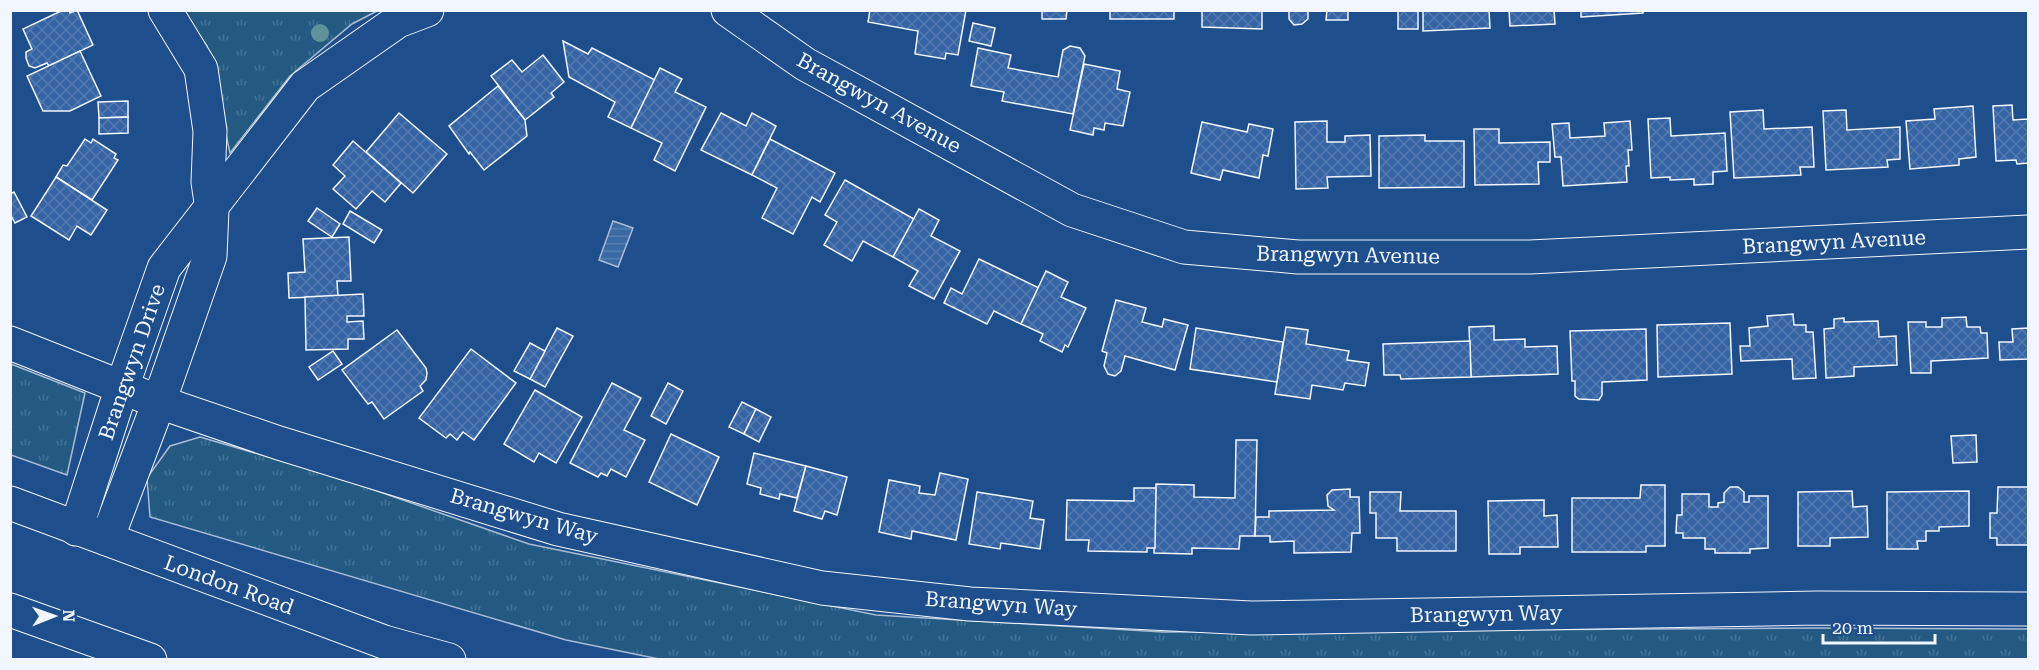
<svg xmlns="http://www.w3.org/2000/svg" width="2039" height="670" font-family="'Roboto Serif',serif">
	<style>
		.grass { fill: url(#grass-tufts); stroke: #a8bbd7; stroke-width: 1.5 }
		.water { fill: url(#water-rules); stroke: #a8bbd7; stroke-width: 1.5 }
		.building { fill: url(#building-cross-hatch); stroke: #f2f6ff; stroke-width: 1.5 }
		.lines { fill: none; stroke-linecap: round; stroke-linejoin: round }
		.minor-casing { stroke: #f2f6ff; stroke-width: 35 }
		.trunk-casing { stroke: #f2f6ff; stroke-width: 35 }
		.minor { stroke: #1f4e8c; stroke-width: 33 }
		.trunk { stroke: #1f4e8c; stroke-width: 33 }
		.tree { fill: #61919a }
		.labels { text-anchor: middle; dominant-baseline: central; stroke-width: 4.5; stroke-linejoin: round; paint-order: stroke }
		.street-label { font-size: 21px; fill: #f2f6ff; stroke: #1f4e8c }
	</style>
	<defs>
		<pattern id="grass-tufts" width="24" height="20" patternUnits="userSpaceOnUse" patternTransform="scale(1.5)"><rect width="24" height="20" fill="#245a82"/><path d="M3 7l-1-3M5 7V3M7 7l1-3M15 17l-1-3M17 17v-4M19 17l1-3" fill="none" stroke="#447295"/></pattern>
		<pattern id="water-rules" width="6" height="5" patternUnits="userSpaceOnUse" patternTransform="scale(1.5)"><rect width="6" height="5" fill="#3b69a3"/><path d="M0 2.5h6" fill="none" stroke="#587fb1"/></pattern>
		<pattern id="building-cross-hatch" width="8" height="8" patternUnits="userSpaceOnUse" patternTransform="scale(1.5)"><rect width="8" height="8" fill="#3563a3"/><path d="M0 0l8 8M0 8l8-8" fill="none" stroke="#537ab1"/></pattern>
	</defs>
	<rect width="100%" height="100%" fill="#1f4e8c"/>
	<g class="grass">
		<polygon points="183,11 377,11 352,24 290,76 230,153 207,46"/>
		<polygon points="11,364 85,393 67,475 11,455"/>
		<polygon points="200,437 337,477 529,544 876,615 1163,632 1815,628 2028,629 2028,659 659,659 566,640 150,517 147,478 170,446"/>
	</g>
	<polygon class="water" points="613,221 633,228 618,267 599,260"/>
	<g class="building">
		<polygon points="63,10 69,10 70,13 77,10 93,45 49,66 47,63 35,68 29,66 26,58 26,52 32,49 23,29"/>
		<polygon points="870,10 966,10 958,55 946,53 945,59 915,54 918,31 868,22"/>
		<polygon points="1042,10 1067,10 1066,19 1042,19"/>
		<rect x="1110" y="10" width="64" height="9"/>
		<polygon points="1202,10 1262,10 1262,29 1202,27"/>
		<polygon points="1289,10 1308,10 1308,19 1302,24 1294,25 1289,19"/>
		<polygon points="1327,10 1348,10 1348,20 1326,20"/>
		<rect x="1398" y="10" width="20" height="19"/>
		<polygon points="1423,10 1489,10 1490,28 1423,31"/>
		<polygon points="1509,10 1554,10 1555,24 1510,26"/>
		<polygon points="1581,10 1643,10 1643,13 1581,17"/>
		<polygon points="973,23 995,28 991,46 969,41"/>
		<polygon points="563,41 588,54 592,48 655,80 631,128 608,117 615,102 569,77"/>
		<polygon points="1070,46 1080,48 1085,56 1073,114 1002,101 1004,92 971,86 978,48 1011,55 1008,68 1058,77 1063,50"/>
		<polygon points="80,51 101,96 70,111 43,111 27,76"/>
		<polygon points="543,55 564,82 551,93 554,97 525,120 491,76 512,60 522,72"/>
		<polygon points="1084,64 1120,71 1117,89 1130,92 1123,126 1105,123 1104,130 1094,128 1093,135 1070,130"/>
		<polygon points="660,68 682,79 675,92 706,107 675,171 654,160 662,143 631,128"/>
		<polygon points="498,86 525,120 527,136 484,170 470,152 469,154 449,126"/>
		<polygon points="128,101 128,117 99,118 98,102"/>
		<polygon points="2012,105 2013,120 2028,119 2028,163 2017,164 2016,160 1996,161 1993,106"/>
		<polygon points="1973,106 1976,157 1959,159 1959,165 1910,169 1906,121 1935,119 1934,109"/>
		<polygon points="1763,110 1764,129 1812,127 1814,167 1800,167 1801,175 1734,178 1730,112"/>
		<polygon points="1846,110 1847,130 1900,127 1900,159 1887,160 1888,167 1826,170 1823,111"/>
		<polygon points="399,113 447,154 413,193 366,152"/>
		<polygon points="721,113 746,126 752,113 776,126 752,175 701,150"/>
		<polygon points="128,117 128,133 99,134 99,118"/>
		<polygon points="1670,118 1671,136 1725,133 1727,171 1713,172 1713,184 1694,185 1694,179 1670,180 1670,177 1651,178 1648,119"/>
		<polygon points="1327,121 1327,142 1345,142 1345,136 1370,135 1371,176 1327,177 1328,188 1296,189 1295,122"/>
		<polygon points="1630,121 1632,150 1628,150 1629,166 1626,166 1627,182 1563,186 1561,157 1555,157 1552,124 1569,123 1570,138 1605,136 1604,123"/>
		<polygon points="1202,122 1247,132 1249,124 1273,129 1268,156 1263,155 1259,178 1223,170 1220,180 1191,173"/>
		<polygon points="1474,129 1499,129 1499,143 1550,142 1550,162 1538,162 1539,184 1475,185"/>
		<polygon points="1425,135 1425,141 1464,141 1464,187 1379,188 1379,136"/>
		<polygon points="85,139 91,143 93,139 116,154 114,158 118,160 92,200 56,177 63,165 67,166"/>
		<polygon points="770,139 835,173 820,202 812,197 793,234 762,218 777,188 752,175"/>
		<polygon points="353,141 401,183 385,202 372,191 356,209 333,189 345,176 333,165"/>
		<polygon points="56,177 107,210 91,235 77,226 69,240 31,216"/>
		<polygon points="845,180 914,219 893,257 863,241 852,261 824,245 837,222 825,215"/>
		<polygon points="14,192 27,217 15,223 10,214 10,194"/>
		<polygon points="317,208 340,224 332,237 308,221"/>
		<polygon points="919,209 939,220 931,236 960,251 934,299 909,286 918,271 893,257"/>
		<polygon points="350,211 382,230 374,243 343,224"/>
		<polygon points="349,237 351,281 337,281 338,296 289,298 288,273 305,272 303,239"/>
		<polygon points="979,259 1039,288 1021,324 994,311 987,324 944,303 951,288 962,294"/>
		<polygon points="1046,271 1068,282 1061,297 1086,308 1068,347 1065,345 1062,352 1040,341 1043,334 1021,324"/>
		<polygon points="363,294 364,316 347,316 347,322 363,321 364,339 348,339 348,349 306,350 305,297"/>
		<polygon points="1116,300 1146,308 1142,322 1162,327 1164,319 1188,325 1175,370 1125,356 1121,371 1115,376 1108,374 1104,366 1107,353 1102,351"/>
		<polygon points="1793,314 1794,325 1806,325 1806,332 1813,332 1816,378 1793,379 1792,359 1741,361 1740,346 1750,346 1749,328 1768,326 1767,316"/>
		<polygon points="1966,317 1967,327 1980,327 1981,333 1987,333 1988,358 1931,361 1931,373 1911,373 1908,322 1926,322 1926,327 1942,327 1942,318"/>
		<polygon points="1844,318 1844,322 1878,321 1879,337 1896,336 1897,365 1854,367 1854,376 1826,378 1824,329 1834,328 1834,319"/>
		<polygon points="1730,323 1732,374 1658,377 1657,325"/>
		<polygon points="1494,326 1494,340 1525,339 1525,347 1557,346 1558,374 1471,377 1469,327"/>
		<polygon points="1286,327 1308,330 1306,344 1349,351 1347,360 1369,363 1365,386 1345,383 1343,390 1312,385 1310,399 1275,394"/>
		<polygon points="557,328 573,336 545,387 530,379"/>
		<polygon points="1196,328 1283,342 1277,382 1190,369"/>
		<polygon points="2028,328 2028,359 2000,360 1999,342 2013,342 2012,329"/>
		<polygon points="1646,329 1647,380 1602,382 1602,395 1599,400 1579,399 1575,396 1575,381 1572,381 1570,331"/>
		<polygon points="397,330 426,368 427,373 426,380 420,386 423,391 384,419 372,402 368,404 342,370"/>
		<polygon points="1470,341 1471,377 1401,379 1400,375 1384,375 1383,344"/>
		<polygon points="530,343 545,351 530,379 514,371"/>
		<polygon points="471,349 516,383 474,440 463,432 457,440 450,434 446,438 419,418"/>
		<polygon points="333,351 342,364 318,380 309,367"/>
		<polygon points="612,383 641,398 624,430 645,440 626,477 611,469 607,476 601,473 598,477 570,463"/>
		<polygon points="668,383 683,391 666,424 651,416"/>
		<polygon points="535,390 582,417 556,463 539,453 534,462 504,444"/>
		<polygon points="742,402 756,409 744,434 729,427"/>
		<polygon points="756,409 771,417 759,442 744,434"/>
		<polygon points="671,434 719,457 697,505 649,482"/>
		<polygon points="1976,435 1977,462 1953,463 1951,436"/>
		<polygon points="1236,440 1257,440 1255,536 1240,536 1239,549 1192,548 1192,554 1154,553 1156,484 1194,485 1194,497 1235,498"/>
		<polygon points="754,453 806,466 797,498 780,494 779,499 760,494 761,488 747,484"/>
		<polygon points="806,466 847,477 837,515 825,511 822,519 794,511"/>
		<polygon points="940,473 968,479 956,540 912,531 911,539 879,532 889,480 920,486 919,493 935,495"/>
		<polygon points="1641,485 1665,485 1665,546 1646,546 1646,552 1572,552 1572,498 1640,498"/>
		<polygon points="1730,487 1738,487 1744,492 1744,502 1749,502 1749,496 1768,496 1768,548 1750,549 1750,553 1715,553 1715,549 1705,549 1705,538 1683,538 1683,533 1676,533 1677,515 1682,515 1682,494 1709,494 1709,507 1718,507 1718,503 1724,502 1724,493"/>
		<polygon points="1998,487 2028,487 2028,545 1997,545 1997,538 1990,538 1990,513 1997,513"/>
		<polygon points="1134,488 1156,488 1155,548 1147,548 1147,552 1088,551 1089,540 1066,540 1067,500 1134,501"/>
		<polygon points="1350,489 1350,497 1359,497 1360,533 1352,533 1351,552 1294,553 1294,541 1270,542 1270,536 1255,536 1256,517 1269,517 1269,511 1334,510 1328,506 1327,495 1332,490"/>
		<polygon points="1852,491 1853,507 1867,506 1868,537 1830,538 1830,546 1798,546 1798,492"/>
		<polygon points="1969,491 1969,526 1939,527 1939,531 1926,531 1926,541 1917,541 1918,549 1887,549 1887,492"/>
		<polygon points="977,492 1033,501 1030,518 1044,520 1040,549 1001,543 1000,549 969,544"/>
		<polygon points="1370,492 1401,492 1400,511 1456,511 1456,551 1397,551 1397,538 1376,538 1376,513 1370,513"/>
		<polygon points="1544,500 1544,516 1557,515 1558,547 1520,547 1520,554 1489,554 1488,501"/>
	</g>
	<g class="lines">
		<defs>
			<g id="minor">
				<polyline points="728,10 805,64 1072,210 1184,247 1298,257 1530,257 2028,232"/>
				<polyline points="10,343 159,402 279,443 558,529 822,588 970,604 1251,618 1817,608 2028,609"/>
				<polyline points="76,529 122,387 164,268 305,86 398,21 427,10"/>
				<polyline points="107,539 159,402 210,256 212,209 208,182 210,131 201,69 165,10"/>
				<polyline points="10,610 150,660"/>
			</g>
			<polyline id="trunk" points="10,503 384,642 449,660"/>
		</defs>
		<use href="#minor" class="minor-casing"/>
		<use href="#trunk" class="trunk-casing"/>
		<use href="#minor" class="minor"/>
		<use href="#trunk" class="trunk"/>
	</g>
	<circle class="tree" cx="320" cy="33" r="9"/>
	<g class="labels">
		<g class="street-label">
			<text transform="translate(879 103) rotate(29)">Brangwyn Avenue</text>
			<text transform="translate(1834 242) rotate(-3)">Brangwyn Avenue</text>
			<text transform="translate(1348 255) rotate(1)">Brangwyn Avenue</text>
			<text transform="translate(132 362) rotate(-71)">Brangwyn Drive</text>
			<text transform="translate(524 516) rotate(16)">Brangwyn Way</text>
			<text transform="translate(229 585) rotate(20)">London Road</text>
			<text transform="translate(1001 604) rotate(4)">Brangwyn Way</text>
			<text transform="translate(1486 614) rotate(-1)">Brangwyn Way</text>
		</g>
	</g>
	<rect width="2039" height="670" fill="none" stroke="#f2f6ff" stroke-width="24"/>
	<g transform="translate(54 616) rotate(89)" stroke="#1f4e8c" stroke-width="4.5" paint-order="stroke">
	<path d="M0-4.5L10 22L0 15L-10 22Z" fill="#f2f6ff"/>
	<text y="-9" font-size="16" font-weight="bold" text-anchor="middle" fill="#f2f6ff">N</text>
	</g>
	<path d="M1823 634v9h112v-9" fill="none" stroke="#f2f6ff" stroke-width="3"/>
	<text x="1832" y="634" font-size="18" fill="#f2f6ff" stroke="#1f4e8c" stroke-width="4.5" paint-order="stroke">20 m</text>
</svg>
